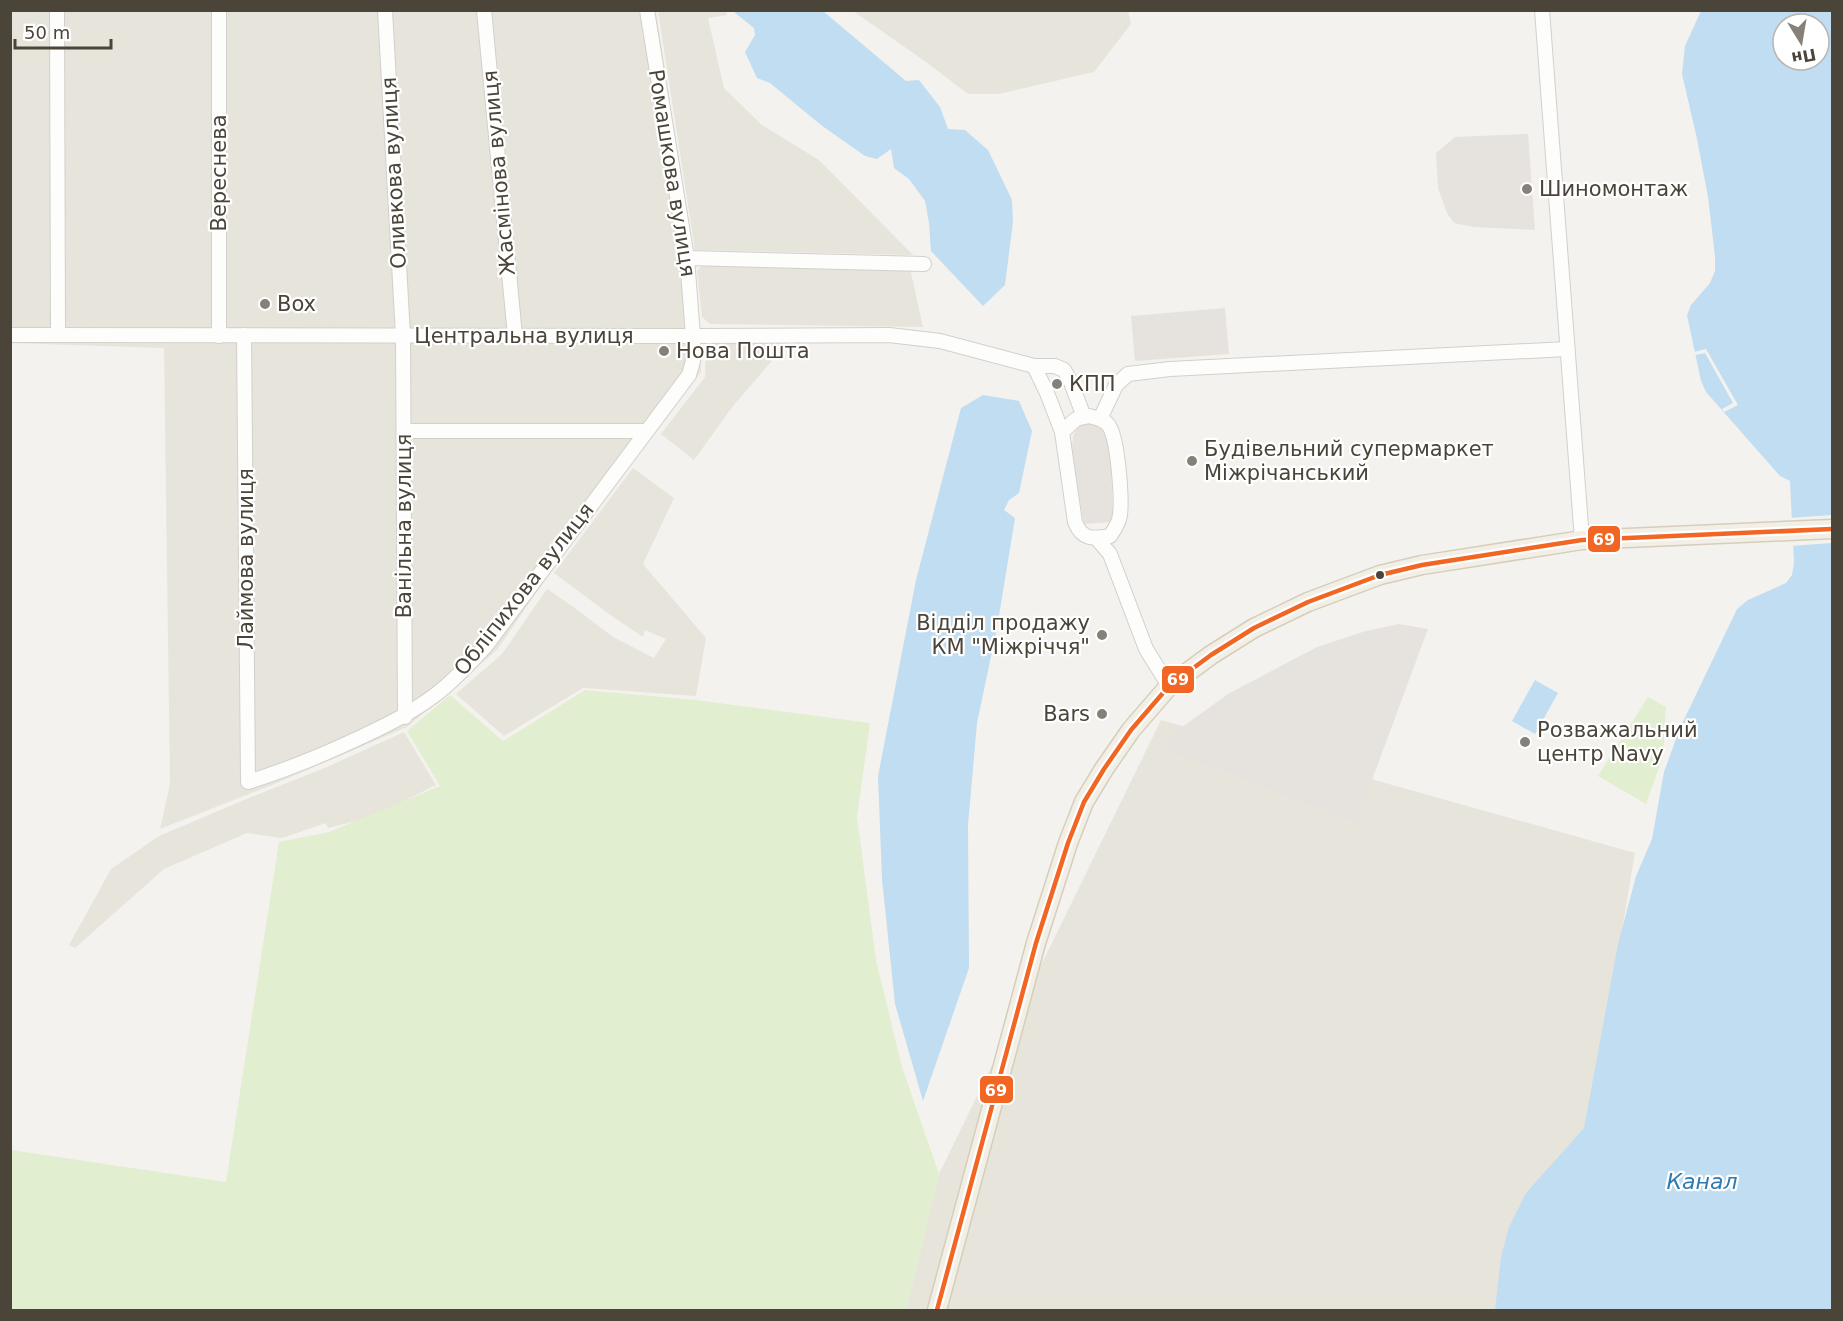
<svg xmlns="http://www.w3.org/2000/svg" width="1843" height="1321" font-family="'DejaVu Sans',sans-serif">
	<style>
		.residential { fill: #e7e4dc }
		.industrial { fill: #e6e2de }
		.green { fill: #e1eecf }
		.parking { fill: #e6e3df }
		.water { fill: #c0ddf1; fill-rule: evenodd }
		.pier { fill: #f4f2ee }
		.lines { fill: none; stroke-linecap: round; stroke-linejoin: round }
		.minor-casing { stroke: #d2d0cb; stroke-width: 16 }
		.major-casing { stroke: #d6cebb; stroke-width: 21 }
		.minor { stroke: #fdfdfc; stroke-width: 14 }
		.major { stroke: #f2efe6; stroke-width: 18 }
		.bus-1-casing { stroke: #fff; stroke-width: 9 }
		.bus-1 { stroke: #f26522; stroke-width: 4.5 }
		.poi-dot { fill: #868178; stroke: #fff; stroke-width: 2 }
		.bus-dot { fill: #4b4439; stroke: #fff; stroke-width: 2 }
		.labels { text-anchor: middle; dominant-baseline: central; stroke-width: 4.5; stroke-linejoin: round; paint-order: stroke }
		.street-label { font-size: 21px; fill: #4b4439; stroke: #fff }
		.poi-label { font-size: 21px; fill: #4b4439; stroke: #fff; text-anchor: start }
		.water-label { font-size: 22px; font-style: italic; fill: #2e7ab2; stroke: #fff }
		.line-badge { stroke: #fff; stroke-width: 2 }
		.badge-label { font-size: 16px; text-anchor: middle; font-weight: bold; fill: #fff }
	</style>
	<rect width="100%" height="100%" fill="#f4f2ee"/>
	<g class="residential">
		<polygon points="1128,10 1131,24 1094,72 999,94 968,94 926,62 853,11"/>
		<polygon points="11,11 656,11 693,255 700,323 701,372 568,546 497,650 407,727 272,785 160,829 170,784 164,348 11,343"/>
		<polygon points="658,11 726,11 727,15 708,18 724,88 762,125 819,160 913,255 695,250"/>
		<polygon points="704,264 910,268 923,327 710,324 702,317 697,271"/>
		<polygon points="789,341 733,406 694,460 661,434 705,377 706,342"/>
		<polygon points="633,468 674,498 643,564 706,638 696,696 583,688 504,736 456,694 502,654 547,589 575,608 613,637 654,658 666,639 645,630 643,637 613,617 554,573"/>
		<polygon points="1161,720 1635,853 1558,1310 906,1310 939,1174"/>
		<polygon points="404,732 436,785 372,817 328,828 326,823 282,838 247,833 164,869 75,948 69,945 111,869 159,836 244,800 327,767"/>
	</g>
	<polygon class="industrial" points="1528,134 1535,230 1474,227 1454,223 1447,213 1438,188 1436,153 1455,137"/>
	<g class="green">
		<polygon points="585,690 696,700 870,723 857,817 876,960 902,1067 939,1174 906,1310 11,1310 11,1150 226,1182 279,842 329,832 440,786 407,731 450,695 503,741"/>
		<polygon points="1648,697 1666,707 1663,756 1646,804 1598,776"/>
	</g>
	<g class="parking">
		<polygon points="1225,308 1229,354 1135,361 1131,316"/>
		<polygon points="1094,422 1104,425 1110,436 1113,522 1084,524 1072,452 1073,435 1079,425"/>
		<polygon points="1399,624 1428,629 1356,823 1163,748 1178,730 1228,694 1317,647 1366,631"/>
	</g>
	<g class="water">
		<polygon points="734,11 823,11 906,81 919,80 940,107 948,129 965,130 988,150 1012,200 1013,222 1005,285 983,306 931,251 929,223 925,201 909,179 894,168 891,149 877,159 865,156 821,125 770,83 757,78 745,52 755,35 754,28 735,13"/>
		<path d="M 1701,11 L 1832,11 L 1832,1310 L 1495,1310 L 1501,1257 L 1509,1227 L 1526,1193 L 1584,1128 L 1618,944 L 1636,876 L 1652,839 L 1664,772 L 1680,728 L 1737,609 L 1748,600 L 1786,583 L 1792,575 L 1794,563 L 1790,481 L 1780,476 L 1706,392 L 1701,381 L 1687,315 L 1691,305 L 1710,283 L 1715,271 L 1715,256 L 1708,197 L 1697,139 L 1682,74 L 1685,46 ZM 1783,24 L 1819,24 L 1819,60 L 1783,60 Z"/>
		<polygon points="983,395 1019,401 1032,431 1019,493 1009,500 1004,510 1015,518 997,628 977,723 968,825 969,968 923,1101 895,1004 882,879 878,776 916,580 961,408"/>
		<polygon points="1535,680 1558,693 1535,734 1512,721"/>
	</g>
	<g class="pier">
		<polygon points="1706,349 1738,405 1724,412 1722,409 1733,403 1705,353 1695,355 1694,352"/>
		<polygon points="1832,515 1832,543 1790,546 1789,518"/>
	</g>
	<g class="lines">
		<defs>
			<g id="minor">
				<polyline points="57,10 58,335"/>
				<polyline points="219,10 219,336"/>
				<polyline points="385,10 403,336 405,717"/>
				<polyline points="484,10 515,336"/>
				<polyline points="1542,10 1582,540"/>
				<polyline points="687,258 924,264"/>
				<polyline points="10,335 693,336 889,335 940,341 1034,366 1055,366 1064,370 1070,380 1084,417"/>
				<path d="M 244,335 L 248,782 C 286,770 323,755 359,738 C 387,725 411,713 435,695 C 454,681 469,664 485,647 L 689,375 L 693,361 L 693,336 L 687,258 L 647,10"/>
				<polyline points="1034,366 1047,393 1062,432"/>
				<path d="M 1089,416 C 1096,418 1105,419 1109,426 C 1118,439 1122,498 1120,515 C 1119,523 1115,529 1110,536 C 1093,539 1082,540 1075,522 L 1062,432 L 1076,419 Z"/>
				<polyline points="1100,419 1116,385 1128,374 1170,369 1567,349"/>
				<polyline points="404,431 646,431"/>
				<polyline points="1097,539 1110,554 1146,649 1169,686"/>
			</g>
			<polyline id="major" points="937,1310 1036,943 1068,843 1084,802 1104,769 1131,730 1169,686 1211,655 1254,628 1308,602 1380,575 1422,565 1582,540 1832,529"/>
		</defs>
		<use href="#minor" class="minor-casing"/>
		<use href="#major" class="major-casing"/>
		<use href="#minor" class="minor"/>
		<use href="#major" class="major"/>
		<defs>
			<polyline id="bus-1" points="937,1310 1036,943 1068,843 1084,802 1104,769 1131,730 1169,686 1211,655 1254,628 1308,602 1380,575 1422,565 1582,540 1832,529"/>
		</defs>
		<use href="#bus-1" class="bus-1-casing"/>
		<use href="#bus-1" class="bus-1"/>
	</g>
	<g class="poi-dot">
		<circle cx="1527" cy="189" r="6"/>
		<circle cx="265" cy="304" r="6"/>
		<circle cx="664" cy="351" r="6"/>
		<circle cx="1057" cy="384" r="6"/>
		<circle cx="1192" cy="461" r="6"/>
		<circle cx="1102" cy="635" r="6"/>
		<circle cx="1102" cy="714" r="6"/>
		<circle cx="1525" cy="742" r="6"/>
	</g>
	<circle class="bus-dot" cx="1380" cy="575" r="5"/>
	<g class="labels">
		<g class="street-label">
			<text transform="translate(219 173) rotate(-90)">Вереснева</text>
			<text transform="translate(394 173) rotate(-93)">Оливкова вулиця</text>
			<text transform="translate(499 173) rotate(-95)">Жасмінова вулиця</text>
			<text transform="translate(672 173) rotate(81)">Ромашкова вулиця</text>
			<text x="524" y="336">Центральна вулиця</text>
			<text transform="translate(404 526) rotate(-90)">Ванільна вулиця</text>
			<text transform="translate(246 559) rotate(-90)">Лаймова вулиця</text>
			<text transform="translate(524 589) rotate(-52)">Обліпихова вулиця</text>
		</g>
		<g class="poi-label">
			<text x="1539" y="189">Шиномонтаж</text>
			<text x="277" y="304">Box</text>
			<text x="676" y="351">Нова Пошта</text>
			<text x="1069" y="384">КПП</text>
			<text x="1204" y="449">Будівельний супермаркет<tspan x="1204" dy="24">Міжрічанський</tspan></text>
			<text x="1090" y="623" text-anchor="end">Відділ продажу<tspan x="1090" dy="24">КМ "Міжріччя"</tspan></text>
			<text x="1090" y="714" text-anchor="end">Bars</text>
			<text x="1537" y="730">Розважальний<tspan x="1537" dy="24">центр Navy</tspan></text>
		</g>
		<g class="water-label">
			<text x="1702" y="1181">Канал</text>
		</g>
	</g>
	<g class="line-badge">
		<rect x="1587" y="525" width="34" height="28" rx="6" fill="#f26522"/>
		<rect x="1161" y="665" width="34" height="29" rx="6" fill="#f26522"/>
		<rect x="979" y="1075" width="35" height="29" rx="6" fill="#f26522"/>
	</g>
	<g class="badge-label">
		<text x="1604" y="545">69</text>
		<text x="1178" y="685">69</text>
		<text x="996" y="1096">69</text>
	</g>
	<rect width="1843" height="1321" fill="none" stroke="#4b4439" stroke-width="24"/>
	<g transform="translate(1801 42) rotate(169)"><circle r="28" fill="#ffffff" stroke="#b7b4b0" stroke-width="1.5"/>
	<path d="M0-4.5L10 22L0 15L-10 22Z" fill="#868178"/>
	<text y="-9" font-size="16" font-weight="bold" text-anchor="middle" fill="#4b4439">Пн</text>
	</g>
	<path d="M15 39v9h96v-9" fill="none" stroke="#4b4439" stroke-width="3"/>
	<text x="24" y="39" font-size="18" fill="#4b4439" stroke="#ffffff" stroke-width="4.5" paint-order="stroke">50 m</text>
</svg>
